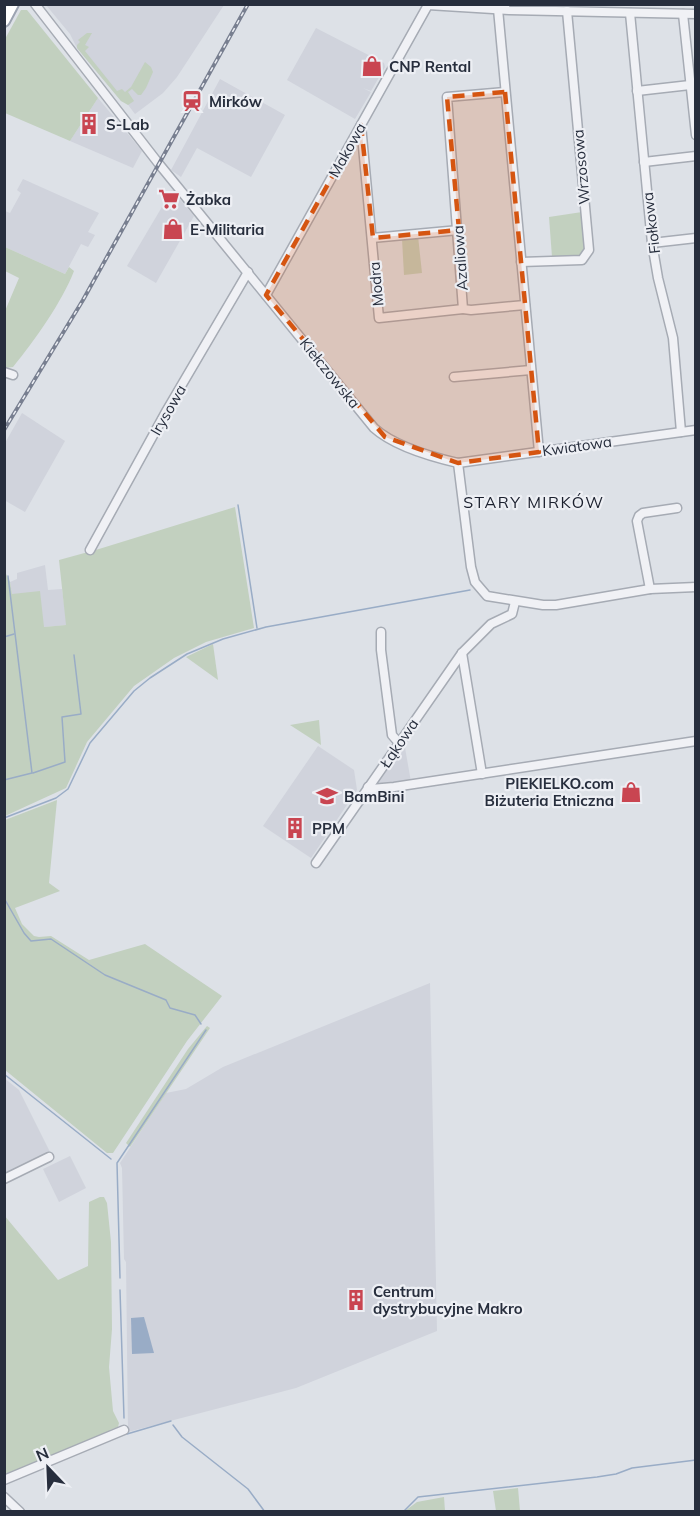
<svg xmlns="http://www.w3.org/2000/svg" width="700" height="1516" font-family="Mulish,sans-serif">
	<style>
		.built { fill: #d0d3dc }
		.green { fill: #c2d0bf }
		.water { fill: #99acc6 }
		.lines { fill: none; stroke-linecap: round; stroke-linejoin: round }
		.stream { stroke: #99acc6; stroke-width: 1.5 }
		.minor-casing { stroke: #a6abb4; stroke-width: 11 }
		.major-casing { stroke: #9da4b2; stroke-width: 14 }
		.minor { stroke: #f0f1f5; stroke-width: 8 }
		.major { stroke: #fff; stroke-width: 10 }
		.rail-casing { stroke: #787f90; stroke-width: 4 }
		.rail { stroke: #edeff4; stroke-width: 1.5; stroke-dasharray: 4.5; stroke-linecap: butt }
		.marked { fill: #d55511; fill-opacity: 0.2; stroke: #d55511; stroke-width: 4.5; stroke-dasharray: 12 8; stroke-linejoin: round }
		.labels { text-anchor: middle; dominant-baseline: central; stroke-width: 4.5; stroke-linejoin: round; paint-order: stroke }
		.poi-label { font-size: 15px; font-weight: bold; fill: #272e3d; stroke: #edeff4; text-anchor: start }
		.street-label { font-size: 15px; fill: #272e3d; stroke: #edeff4 }
		.neighbourhood-label { font-size: 16px; letter-spacing: 1.5px; fill: #1a1f2d; stroke: #edeff4 }
	</style>
	<rect width="100%" height="100%" fill="#dde1e7"/>
	<g class="built">
		<polygon points="46,5 224,5 177,77 163,93 135,114 126,102 121,101 77,48 70,34"/>
		<polygon points="316,28 384,63 385,67 371,91 363,88 371,92 355,119 287,80"/>
		<polygon points="220,79 285,115 251,177 197,148 181,177 171,170"/>
		<polygon points="98,98 142,151 133,168 70,141"/>
		<polygon points="23,179 99,213 88,232 95,235 88,247 81,244 65,274 5,247 4,212 5,211 10,213 21,193 17,190"/>
		<polygon points="172,190 194,216 156,283 127,266"/>
		<polygon points="22,413 65,441 25,512 4,500 5,443"/>
		<polygon points="45,565 48,590 62,589 67,625 44,627 12,594 10,582 17,579 17,573"/>
		<polygon points="404,742 411,782 374,787"/>
		<polygon points="318,746 354,770 357,790 311,858 263,826"/>
		<polygon points="430,983 437,1331 296,1388 128,1432 126,1262 124,1259 122,1168 120,1163 166,1093 186,1089 223,1067"/>
		<polygon points="4,1078 19,1090 50,1152 5,1175"/>
		<polygon points="70,1156 86,1188 59,1202 43,1169"/>
	</g>
	<g class="green">
		<polygon points="21,10 27,10 98,98 70,141 5,113 5,39"/>
		<polygon points="87,33 92,33 85,45 89,47 85,51 117,91 122,89 125,92 131,87 145,62 151,67 153,72 146,88 141,95 138,95 132,89 128,92 134,101 128,105 121,101 77,48 77,45 80,42 78,40"/>
		<polygon points="582,212 585,253 581,258 552,257 549,217"/>
		<polygon points="418,236 422,273 404,275 402,239"/>
		<path d="M 5,247 L 65,274 L 69,267 L 74,271 C 62,302 35,340 13,367 L 5,368 L 5,311 L 19,278 L 5,271 Z"/>
		<polygon points="235,507 254,628 206,642 174,658 134,686 87,742 66,788 5,816 5,574 6,574 10,582 12,594 40,591 44,627 66,625 59,560 99,549"/>
		<polygon points="213,644 218,680 186,657"/>
		<polygon points="319,720 321,745 290,725"/>
		<polygon points="57,800 49,883 60,891 15,908 22,924 34,936 39,937 51,936 89,960 145,944 222,996 187,1041 113,1153 107,1153 5,1070 5,820"/>
		<polygon points="207,1026 210,1028 130,1147 126,1143 188,1049"/>
		<polygon points="100,1197 104,1197 107,1203 111,1242 112,1329 109,1367 113,1411 119,1423 118,1427 110,1430 110,1432 6,1476 4,1215 58,1280 88,1266 89,1202"/>
		<polygon points="518,1488 520,1511 496,1511 493,1491"/>
		<polygon points="444,1497 445,1511 405,1511 417,1502"/>
	</g>
	<polygon class="water" points="144,1317 154,1353 132,1354 131,1318"/>
	<g class="lines">
		<g class="stream">
			<polyline points="238,505 257,628"/>
			<polyline points="4,637 14,634"/>
			<polyline points="33,773 65,762 62,717 81,714 74,655"/>
			<polyline points="4,780 32,773 8,576"/>
			<polyline points="4,818 56,798 68,789 90,743 134,691 150,678 187,654 223,639 266,627 470,590"/>
			<polyline points="4,898 24,933 31,941 51,939 105,975 166,1000 170,1008 195,1015 201,1024"/>
			<polyline points="4,1074 111,1159"/>
			<polyline points="120,1278 117,1163 206,1030"/>
			<polyline points="120,1290 124,1418"/>
			<polyline points="173,1425 182,1437 248,1489 265,1512"/>
			<polyline points="127,1434 171,1421"/>
			<polyline points="403,1512 418,1497 597,1477 616,1474 632,1468 696,1460"/>
		</g>
		<defs>
			<g id="minor">
				<path d="M 35,4 L 159,164 L 374,428 C 394,446 432,457 458,463 L 696,430"/>
				<polyline points="498,9 539,452"/>
				<polyline points="630,13 652,243 658,278 673,338 681,432"/>
				<polyline points="683,14 696,135"/>
				<polyline points="637,91 690,85"/>
				<polyline points="505,92 447,97 463,309 471,310 525,305"/>
				<polyline points="361,125 379,318 463,309"/>
				<polyline points="644,162 696,156"/>
				<polyline points="372,238 459,230"/>
				<polyline points="652,243 696,238"/>
				<polyline points="521,262 582,260 589,250 567,11"/>
				<polyline points="266,295 428,5 509,10 696,14"/>
				<polyline points="4,372 13,375"/>
				<polyline points="454,377 531,370"/>
				<polyline points="458,463 471,567 475,582 487,596 543,605 556,605 650,589 696,587"/>
				<polyline points="90,550 167,410 248,272"/>
				<polyline points="650,589 637,521 639,516 643,513 677,508"/>
				<polyline points="381,632 381,650 392,735 399,743"/>
				<polyline points="462,653 482,774"/>
				<polyline points="368,787 371,789 394,787 696,741"/>
				<polyline points="316,863 462,653 491,624 512,614 515,602"/>
				<polyline points="4,1179 49,1157"/>
				<polyline points="4,1480 124,1430"/>
				<polyline points="4,1497 20,1512"/>
			</g>
			<polyline id="major" points="4,21 13,4"/>
		</defs>
		<use href="#minor" class="minor-casing"/>
		<use href="#major" class="major-casing"/>
		<use href="#minor" class="minor"/>
		<use href="#major" class="major"/>
		<defs>
			<polyline id="rail" points="4,430 83,300 248,4"/>
		</defs>
		<use href="#rail" class="rail-casing"/>
		<use href="#rail" class="rail"/>
	</g>
	<path class="marked" d="M 505,92 L 539,452 L 458,463 L 385,437 L 266,295 L 361,125 L 373,238 L 459,230 L 447,97 Z"/>
	<defs>
		<symbol id="shop-bare" viewBox="-9 -9 18 18"><path d="M-5-2.5h2.3a2.7 3.5 0 0 1 5.4 0H5L5.5 6h-11ZM-1.5-2.5h3a1.5 2.3 0 0 0-3 0Z" fill="#c94551" stroke="#edeff4" stroke-width="2.5" paint-order="stroke"/></symbol>
		<symbol id="station-bare" viewBox="-9 -9 18 18"><path d="M-3-6H3Q5-6 5-4V2Q5 4 3 4L4.5 6H3L1.5 4h-3L-3 6H-4.5L-3 4Q-5 4-5 2V-4Q-5-6-3-6ZM-3.5-4v3h7v-3ZM-3.5 1v1.5H-2V1ZM2 1v1.5H3.5V1Z" fill="#c94551" stroke="#edeff4" stroke-width="2.5" paint-order="stroke"/></symbol>
		<symbol id="building-bare" viewBox="-9 -9 18 18"><path d="M-4-6H4V6H1V3H-1V6H-4ZM-2.5-4.3h1.7v1.8h-1.7ZM.8-4.3h1.7v1.8H.8ZM-2.5-1h1.7V.8h-1.7ZM.8-1h1.7V.8H.8Z" fill="#c94551" stroke="#edeff4" stroke-width="2.5" paint-order="stroke"/></symbol>
		<symbol id="supermarket-bare" viewBox="-9 -9 18 18"><path d="M-6-5.5h2.5l.6 2H6L4.5 2H-2.5L-4.4-4H-6ZM-1.5 3.2a1.3 1.3 0 1 0 .1 0ZM3 3.2a1.3 1.3 0 1 0 .1 0Z" fill="#c94551" stroke="#edeff4" stroke-width="2.5" paint-order="stroke"/></symbol>
		<symbol id="school-bare" viewBox="-9 -9 18 18"><path d="M0-5L7-2L0 1L-7-2ZM-4 1L0 2.5L4 1V4Q0 6-4 4Z" fill="#c94551" stroke="#edeff4" stroke-width="2.5" paint-order="stroke"/></symbol>
	</defs>
	<g fill-rule="evenodd">
		<use href="#shop-bare" x="357" y="51" width="30" height="30"/>
		<use href="#station-bare" x="177" y="86" width="30" height="30"/>
		<use href="#building-bare" x="74" y="109" width="30" height="30"/>
		<use href="#supermarket-bare" x="154" y="184" width="30" height="30"/>
		<use href="#shop-bare" x="158" y="214" width="30" height="30"/>
		<use href="#shop-bare" x="616" y="777" width="30" height="30"/>
		<use href="#school-bare" x="312" y="781" width="30" height="30"/>
		<use href="#building-bare" x="280" y="813" width="30" height="30"/>
		<use href="#building-bare" x="341" y="1285" width="30" height="30"/>
	</g>
	<g class="labels">
		<g class="poi-label">
			<text x="389" y="66">CNP Rental</text>
			<text x="209" y="101">Mirków</text>
			<text x="106" y="124">S-Lab</text>
			<text x="186" y="199">Żabka</text>
			<text x="190" y="229">E-Militaria</text>
			<text x="614" y="783" text-anchor="end">PIEKIELKO.com<tspan x="614" dy="17">Biżuteria Etniczna</tspan></text>
			<text x="344" y="796">BamBini</text>
			<text x="312" y="828">PPM</text>
			<text x="373" y="1291">Centrum<tspan x="373" dy="17">dystrybucyjne Makro</tspan></text>
		</g>
		<g class="street-label">
			<text transform="translate(347 150) rotate(-61)">Makowa</text>
			<text transform="translate(581 167) rotate(-95)">Wrzosowa</text>
			<text transform="translate(651 223) rotate(-97)">Fiołkowa</text>
			<text transform="translate(460 258) rotate(-94)">Azaliowa</text>
			<text transform="translate(376 284) rotate(-95)">Modra</text>
			<text transform="translate(330 373) rotate(51)">Kiełczowska</text>
			<text transform="translate(168 410) rotate(-60)">Irysowa</text>
			<text transform="translate(577 446) rotate(-8)">Kwiatowa</text>
			<text transform="translate(399 743) rotate(-56)">Łąkowa</text>
		</g>
		<g class="neighbourhood-label">
			<text x="534" y="502">STARY MIRKÓW</text>
		</g>
	</g>
	<rect width="700" height="1516" fill="none" stroke="#272e3d" stroke-width="12"/>
	<g transform="translate(48 1468) rotate(337)" stroke="#edeff4" stroke-width="4.5" paint-order="stroke">
	<path d="M0-4.5L10 22L0 15L-10 22Z" fill="#272e3d"/>
	<text y="-9" font-size="16" font-weight="bold" text-anchor="middle" fill="#272e3d">N</text>
	</g>
</svg>
